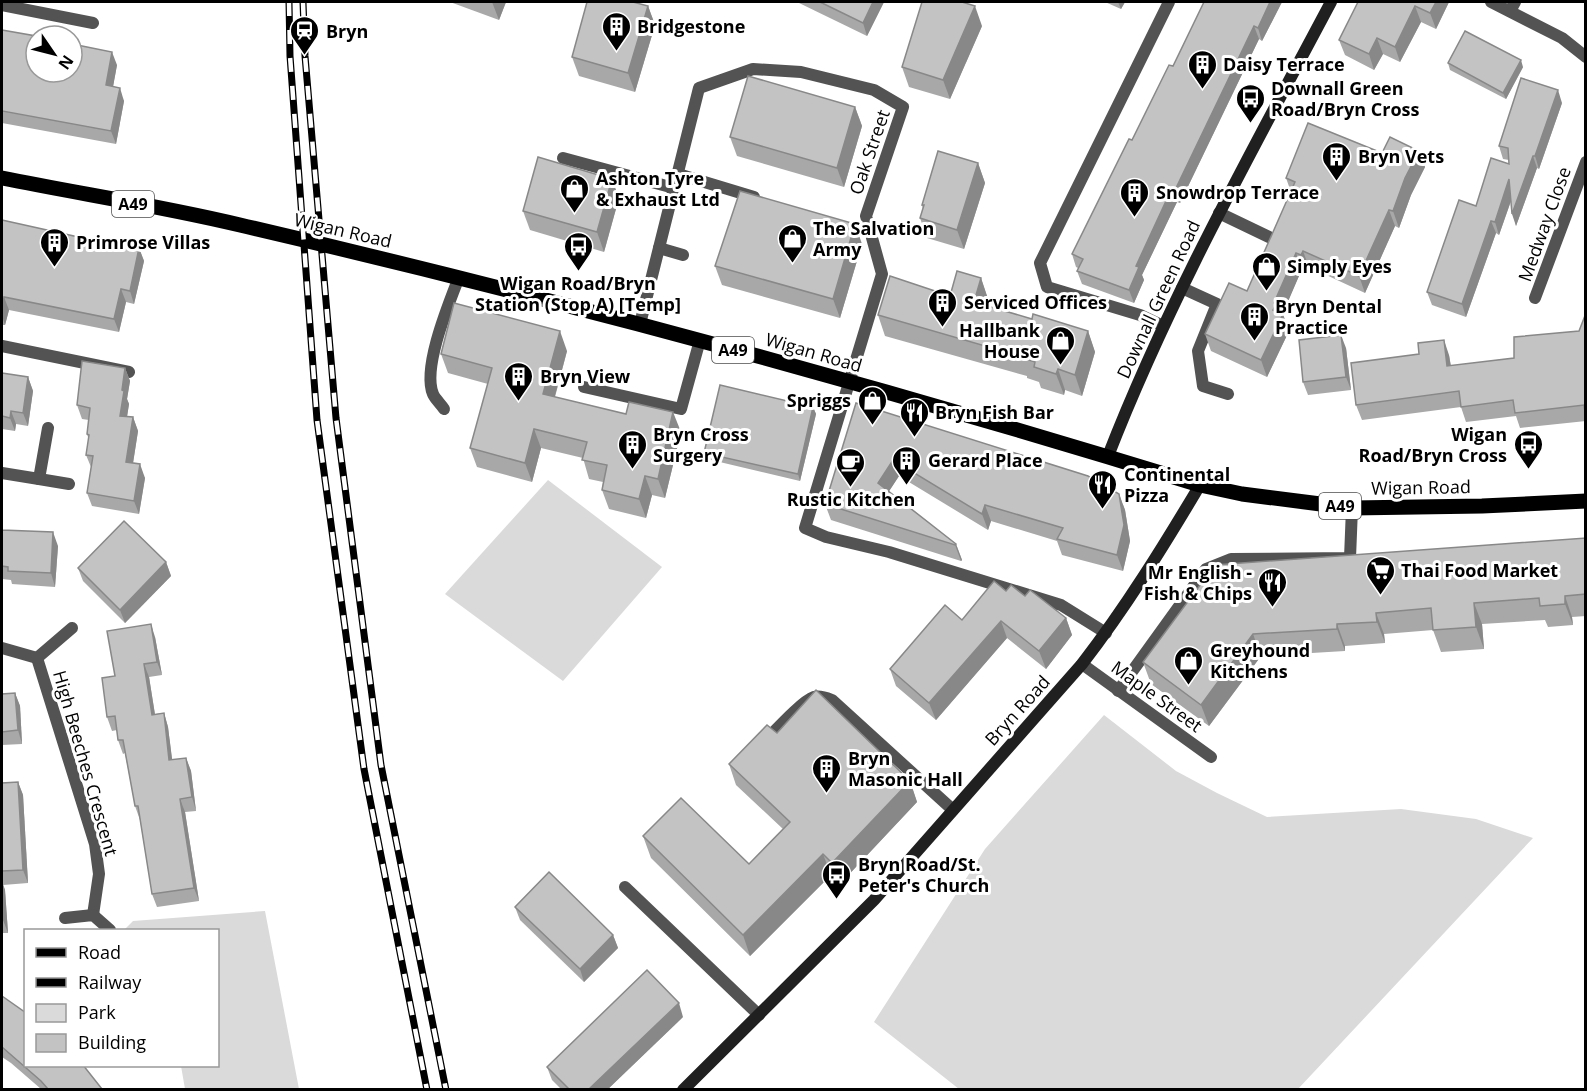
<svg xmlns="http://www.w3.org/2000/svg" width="1587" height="1091" font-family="'Open Sans',sans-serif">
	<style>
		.green { fill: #dadada }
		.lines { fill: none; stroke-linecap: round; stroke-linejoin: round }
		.lane { stroke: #535353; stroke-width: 12 }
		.street { stroke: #535353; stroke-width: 12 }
		.secondary { stroke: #202020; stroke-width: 12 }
		.primary { stroke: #000; stroke-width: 15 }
		.rail-casing { stroke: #000; stroke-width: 7 }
		.rail { stroke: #fff; stroke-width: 4.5; stroke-dasharray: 14; stroke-linecap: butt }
		.wall { fill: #a8a8a8 }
		.shaded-wall { fill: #888 }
		.building { fill: #c3c3c3; stroke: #888; stroke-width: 1.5 }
		.labels { text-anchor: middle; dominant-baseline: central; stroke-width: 6; stroke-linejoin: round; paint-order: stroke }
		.shield { fill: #fff; stroke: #4c4c4c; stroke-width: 1.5 }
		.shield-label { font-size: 16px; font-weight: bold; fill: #000 }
		.poi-label { font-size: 18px; font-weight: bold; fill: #000; stroke: #fff; text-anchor: start }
		.street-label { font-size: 18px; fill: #000; stroke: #fff }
	</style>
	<rect width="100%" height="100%" fill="#fff"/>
	<g class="green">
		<polygon points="548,480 662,567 563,681 445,594"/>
		<polygon points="1104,715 1176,771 1217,793 1267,817 1401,809 1476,819 1533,838 1298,1089 959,1089 874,1022 985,849"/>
		<polygon points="265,911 299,1089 185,1089 181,1066 218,1066 218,930 124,930 133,921"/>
	</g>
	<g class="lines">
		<g class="lane">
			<polyline points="2,5 93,23"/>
			<polyline points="1510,11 1515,2"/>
			<polyline points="563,158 674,188"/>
			<polyline points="678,174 754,197"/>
			<polyline points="1219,213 1269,237"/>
			<polyline points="659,248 683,255"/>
			<polyline points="1182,288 1217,304 1198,351 1203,386 1228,394"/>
			<polyline points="640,324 699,88 753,69 801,72 874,90 903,107 866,216 882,274 805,528 826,537 889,552 1061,605 1106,633"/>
			<polyline points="1163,326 1140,315 1047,287 1040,263 1169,2"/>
			<polyline points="2,346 129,372"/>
			<polyline points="584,387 681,409 700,340"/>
			<path d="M 444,409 C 441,404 435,399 433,394 C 422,368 449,303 459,277"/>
			<polyline points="1082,664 1211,757"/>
			<polyline points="1118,691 1206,569 1231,559 1350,558 1352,508"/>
			<path d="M 764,742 C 775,731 802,701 814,697 C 820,695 827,698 832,700 L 953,810"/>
		</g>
		<g class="street">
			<polyline points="1491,2 1562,38 1586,57"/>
			<polyline points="1535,298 1586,162"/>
			<polyline points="48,428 39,479 69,484"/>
			<polyline points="2,473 39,479"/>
			<polyline points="72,628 37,658 95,844 99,874 93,915"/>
			<polyline points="2,648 37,658"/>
			<polyline points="625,887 759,1015"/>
			<polyline points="65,918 93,915 110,930"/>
		</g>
		<g class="secondary">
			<path d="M 1108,456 C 1169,299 1252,151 1331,2"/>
			<path d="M 683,1090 L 874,900 L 1082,664 C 1126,607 1163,547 1200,485"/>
		</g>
		<path class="primary" d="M 2,178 C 81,194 161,206 240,225 C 563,300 883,387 1200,485 L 1242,494 L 1352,508 L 1482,506 L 1586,501"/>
		<defs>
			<g id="rail">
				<polyline points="289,2 290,56 317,420 364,769 427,1090"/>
				<polyline points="303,2 305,56 336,418 381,765 446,1090"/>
			</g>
		</defs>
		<use href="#rail" class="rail-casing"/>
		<use href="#rail" class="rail"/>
	</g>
	<g class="wall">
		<polygon points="450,2 506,2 499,20"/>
		<polygon points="797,2 884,2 867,36"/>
		<polygon points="1105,2 1125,2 1121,9"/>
		<polygon points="1282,2 1262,41 1259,39 1180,203 1177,202 1142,275 1144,280 1134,303 1082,284 1077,271 1078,268 1076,267 1072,254 1132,140 1173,66"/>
		<polygon points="1358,2 1449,2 1436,29 1421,22 1400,62 1383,54 1374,70 1345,55 1339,40"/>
		<polygon points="648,6 655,25 635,92 579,76 572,57"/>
		<polygon points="982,26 950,99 909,87 902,67"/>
		<polygon points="2,30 117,65 113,86 124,101 116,144 2,123"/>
		<polygon points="1448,63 1523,67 1506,99 1450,70"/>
		<polygon points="1562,103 1539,169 1537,168 1516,226 1511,201 1499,235 1496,233 1466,317 1432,305 1427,292 1476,206 1509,164 1509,160 1503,159 1499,146"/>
		<polygon points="855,107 862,126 844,187 737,156 730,137"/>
		<polygon points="1419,151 1425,167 1411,195 1399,228 1395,226 1365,293 1309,267 1307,272 1302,269 1282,314 1289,331 1267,377 1211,351 1205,334 1247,291 1291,192 1286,178 1382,153"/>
		<polygon points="978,163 985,183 964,249 927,238 920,218 923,209 922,205"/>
		<polygon points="619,198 604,252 530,230 523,211"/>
		<polygon points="2,220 92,240 139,248 144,261 134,304 126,302 119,332 9,310 5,325 2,325"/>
		<polygon points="862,244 840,318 722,285 715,266"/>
		<polygon points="981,278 988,299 986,306 1032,319 1088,331 1095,352 1082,396 1065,390 1064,395 1041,388 1039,382 1027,378 1027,376 885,336 878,315 950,296"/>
		<polygon points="1579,331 1586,421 1520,428 1516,416 1466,422 1461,407 1362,420 1356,405 1449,355 1451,366 1514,358"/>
		<polygon points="1346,348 1351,390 1308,395 1303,382"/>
		<polygon points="567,351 555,397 681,432 665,498 652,495 646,518 609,509 602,490 603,482 589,479 583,458 541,448 532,482 477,467 470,448 488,384 448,373 441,354"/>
		<polygon points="125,368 130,381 127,399 129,404 127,417 133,417 138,431 133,463 145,478 139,514 92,506 87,493 91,467 86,455 89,440 87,434 89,420 82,419 77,405"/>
		<polygon points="2,373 28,377 33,391 28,426 16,424 15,431 2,429"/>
		<polygon points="856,403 1119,494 1125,510 1130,541 1123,571 1062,555 1057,541 991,521 988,530 899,476 889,491 956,544 962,560 961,561 831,520 825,504"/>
		<polygon points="813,407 816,414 800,481 707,459 704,453"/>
		<polygon points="2,528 3,530 58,546 55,587 12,584 11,580 2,579"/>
		<polygon points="1586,538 1586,616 1572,617 1573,625 1548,627 1545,620 1482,624 1484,649 1441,652 1433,630 1384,634 1385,643 1345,646 1345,651 1261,656 1209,726 1151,684 1143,662"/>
		<polygon points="166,562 171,576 125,623 83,581 78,568"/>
		<polygon points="1006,591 1025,596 1066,618 1072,635 1046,669 1007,638 936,720 896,686 890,669"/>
		<polygon points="155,637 162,675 149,677 155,714 164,713 168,727 172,760 186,758 191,771 196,811 185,812 199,901 157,907 152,894 140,820 135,806 125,753 123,754 118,740 117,730 112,731 107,717 115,676"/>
		<polygon points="15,693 20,706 22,744 2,745 2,694"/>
		<polygon points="777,733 910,781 917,802 840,884 831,875 750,956 651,858 643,836 749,864 783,829 736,785 729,764"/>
		<polygon points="18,782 23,795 28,883 3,885 5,890 8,933 2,933 2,783"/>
		<polygon points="515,907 613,935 618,948 584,982 520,920"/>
		<polygon points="2,996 102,1089 41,1089 11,1063 2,1057"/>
		<polygon points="683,1017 608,1089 561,1089 552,1080 547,1067"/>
	</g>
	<g class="shaded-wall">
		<polygon points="492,2 506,2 499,20"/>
		<polygon points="873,2 884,2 867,36 863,23"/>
		<polygon points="1118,2 1125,2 1121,9"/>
		<polygon points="1270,2 1282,2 1262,41 1258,28"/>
		<polygon points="1436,2 1449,2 1436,29 1430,13"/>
		<polygon points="648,6 655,25 635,92 628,73"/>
		<polygon points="975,6 982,26 950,99 943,80"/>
		<polygon points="1415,6 1421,22 1400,62 1395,47"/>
		<polygon points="1254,26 1259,39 1180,203 1175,190"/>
		<polygon points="1377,38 1383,54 1374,70 1369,54"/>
		<polygon points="112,52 117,65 111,98 106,85"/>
		<polygon points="1521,60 1523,67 1506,99 1503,93"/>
		<polygon points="120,88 124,101 116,144 111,131"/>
		<polygon points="1558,90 1562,103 1539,169 1535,156"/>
		<polygon points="855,107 862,126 844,187 837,168"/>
		<polygon points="1419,151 1425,167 1411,195 1399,228 1393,211 1405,178"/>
		<polygon points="1533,156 1537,168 1516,226 1512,214"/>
		<polygon points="978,163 985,183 964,249 957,230"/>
		<polygon points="612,179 619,198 604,252 597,232"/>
		<polygon points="1509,179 1514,192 1499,235 1495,222"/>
		<polygon points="1172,188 1177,202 1142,275 1144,280 1134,303 1129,290 1136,266"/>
		<polygon points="1389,210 1395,226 1365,293 1359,276"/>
		<polygon points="1491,221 1496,233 1466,317 1462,304"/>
		<polygon points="855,224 862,244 840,318 833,299"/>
		<polygon points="139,248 144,261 134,304 130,291"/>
		<polygon points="1303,251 1309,267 1307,272 1301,255"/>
		<polygon points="1296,253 1302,269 1281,318 1283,314 1289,331 1267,377 1261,360 1274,303"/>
		<polygon points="981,278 988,299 981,323 974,302"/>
		<polygon points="121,289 126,302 119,332 114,319"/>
		<polygon points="4,297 9,310 5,325 2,316 2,307"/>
		<polygon points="560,331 567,351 550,414 543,394"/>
		<polygon points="1088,331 1095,352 1082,396 1075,375"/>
		<polygon points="1341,335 1346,348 1351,390 1346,377"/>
		<polygon points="1444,340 1449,355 1453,381 1447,366"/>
		<polygon points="125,368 130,381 127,399 129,404 125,429 120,416 122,390"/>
		<polygon points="1058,369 1065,390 1064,395 1056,374"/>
		<polygon points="28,377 33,391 28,426 23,413"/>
		<polygon points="813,407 816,414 800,481 798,474"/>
		<polygon points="11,411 16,424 15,431 10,418"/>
		<polygon points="673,412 681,432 665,498 658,479"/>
		<polygon points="133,417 138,431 131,476 126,462"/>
		<polygon points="534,429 541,448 532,482 525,463"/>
		<polygon points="893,460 899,476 884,499 878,483"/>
		<polygon points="140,464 145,478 139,514 134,501"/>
		<polygon points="645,476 652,495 646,518 639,499"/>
		<polygon points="1119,494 1125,510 1130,541 1123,571 1117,555"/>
		<polygon points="985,505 991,521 988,530 982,514"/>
		<polygon points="53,532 58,546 55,587 51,573"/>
		<polygon points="956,544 962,560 961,561 955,545"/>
		<polygon points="166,562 171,576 125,623 120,610"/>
		<polygon points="1565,596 1572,617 1573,625 1565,604"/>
		<polygon points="1474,603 1482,624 1484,649 1476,627"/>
		<polygon points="1376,613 1384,634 1385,643 1377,622"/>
		<polygon points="1066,618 1072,635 1046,669 1039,651"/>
		<polygon points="1001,621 1007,638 936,720 929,703"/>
		<polygon points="151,624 155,637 162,675 157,662"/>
		<polygon points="1337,624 1345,646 1345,651 1337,629"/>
		<polygon points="1253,634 1261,656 1209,726 1201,705"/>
		<polygon points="144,664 149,677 157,728 152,715"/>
		<polygon points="15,693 20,706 22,744 18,730"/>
		<polygon points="164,713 168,727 174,774 169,760"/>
		<polygon points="186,758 191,771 196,811 192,797"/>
		<polygon points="910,781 917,802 840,884 832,863"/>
		<polygon points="18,782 23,795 28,883 23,870"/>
		<polygon points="180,799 185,812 199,901 194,888"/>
		<polygon points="823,854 831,875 750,956 743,935"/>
		<polygon points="2,881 5,890 8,933 3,920"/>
		<polygon points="613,935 618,948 584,982 580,969"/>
		<polygon points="679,1003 683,1017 608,1089 589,1089"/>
	</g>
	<g class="building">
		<polygon points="587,2 633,2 648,6 628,73 572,57"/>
		<polygon points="820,2 873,2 863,23"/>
		<polygon points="922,2 962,2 975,6 943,80 902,67"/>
		<polygon points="1204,2 1270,2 1258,28 1254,26 1175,190 1172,188 1136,266 1139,267 1129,290 1077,271 1083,259 1072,254 1129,139 1132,140 1169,65 1173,66"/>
		<polygon points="1358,2 1436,2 1430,13 1415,6 1395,47 1377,38 1369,54 1339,40"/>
		<polygon points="2,30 36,36 36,72 72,72 72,44 112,52 106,85 120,88 111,131 2,111"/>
		<polygon points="1465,31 1521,60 1503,93 1448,63"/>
		<polygon points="748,76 855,107 837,168 730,137"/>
		<polygon points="1521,78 1558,90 1535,156 1533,156 1512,214 1509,179 1495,222 1491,221 1462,304 1427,292 1459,200 1476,206 1491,158 1509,164 1508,148 1499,146"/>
		<polygon points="1308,123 1382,153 1390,137 1419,151 1405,178 1393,211 1389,210 1359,276 1303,251 1301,255 1296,253 1274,303 1276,304 1273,310 1283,314 1261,360 1205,334 1229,283 1247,291 1295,182 1286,178"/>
		<polygon points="938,151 978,163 957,230 920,218 924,205 922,205"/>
		<polygon points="538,157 612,179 597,232 523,211"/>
		<polygon points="740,191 855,224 833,299 715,266"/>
		<polygon points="2,220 92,240 92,238 139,248 130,291 121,289 114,319 4,297 2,307"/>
		<polygon points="957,271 981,278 974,302 1032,319 1033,314 1088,331 1075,375 1058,369 1056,374 1034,367 1035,362 1020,357 1020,356 878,315 890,276 950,296"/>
		<polygon points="454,303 560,331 543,394 626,414 629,402 673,412 658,479 645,476 639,499 602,490 607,465 582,460 587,442 534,429 525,463 470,448 492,368 441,354"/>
		<polygon points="1586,313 1586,420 1584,405 1515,413 1513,400 1461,407 1459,391 1356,405 1351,363 1419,354 1418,343 1444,340 1447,366 1514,358 1514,337 1579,331"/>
		<polygon points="1341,335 1346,377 1303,382 1299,340"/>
		<polygon points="82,361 125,368 122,390 124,391 120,416 133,417 126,462 140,464 134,501 87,493 93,456 86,455 89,435 87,434 90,408 77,405"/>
		<polygon points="2,373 28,377 23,413 11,411 10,418 2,416"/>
		<polygon points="720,385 813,407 798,474 704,453"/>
		<polygon points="856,403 1088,476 1119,494 1124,525 1117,555 1057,539 1063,528 985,505 982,514 893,460 878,483 956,544 955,545 825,504"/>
		<polygon points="124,521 166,562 120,610 78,568"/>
		<polygon points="2,528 2,530 53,532 51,573 8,571 8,567 2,566"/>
		<polygon points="1586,538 1586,594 1565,596 1565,604 1540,606 1539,598 1474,603 1476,627 1433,630 1431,608 1376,613 1377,622 1337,624 1337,629 1253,634 1201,705 1143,662 1215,565"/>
		<polygon points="994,581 1006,591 1011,585 1025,596 1030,590 1066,618 1039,651 1001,621 929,703 890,669 945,605 962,620"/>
		<polygon points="151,624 157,662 144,664 152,715 164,713 169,760 186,758 192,797 180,799 194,888 152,894 138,806 135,806 123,740 118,740 115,716 107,717 102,678 115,676 107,631"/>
		<polygon points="816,690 910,781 832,863 823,854 743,935 643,836 681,798 749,864 790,822 729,764 767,725 777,733"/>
		<polygon points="15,693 18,730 2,732 2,694"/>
		<polygon points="18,782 23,870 2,871 2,783"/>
		<polygon points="549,872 613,935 580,969 515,907"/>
		<polygon points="2,899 3,920 2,920"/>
		<polygon points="647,970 679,1003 589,1089 569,1089 547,1067"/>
		<polygon points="2,996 26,1013 26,1065 83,1065 102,1089 48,1089 41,1081 2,1047"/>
	</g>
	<defs>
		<symbol id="building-pin" viewBox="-11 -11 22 30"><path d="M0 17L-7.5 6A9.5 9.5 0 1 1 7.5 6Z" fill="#000" stroke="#fff"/><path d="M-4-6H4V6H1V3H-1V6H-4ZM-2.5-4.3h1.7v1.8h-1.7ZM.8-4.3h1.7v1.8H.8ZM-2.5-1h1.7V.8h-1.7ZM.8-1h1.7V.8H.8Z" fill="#fff"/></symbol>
		<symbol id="station-pin" viewBox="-11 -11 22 30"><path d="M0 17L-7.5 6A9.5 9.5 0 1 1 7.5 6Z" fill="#000" stroke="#fff"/><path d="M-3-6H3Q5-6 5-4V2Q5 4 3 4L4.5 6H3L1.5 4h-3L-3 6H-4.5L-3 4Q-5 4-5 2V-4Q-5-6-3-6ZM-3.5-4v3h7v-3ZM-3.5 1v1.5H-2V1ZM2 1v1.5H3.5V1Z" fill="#fff"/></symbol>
		<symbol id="bus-pin" viewBox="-11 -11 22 30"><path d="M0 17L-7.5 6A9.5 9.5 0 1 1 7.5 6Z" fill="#000" stroke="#fff"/><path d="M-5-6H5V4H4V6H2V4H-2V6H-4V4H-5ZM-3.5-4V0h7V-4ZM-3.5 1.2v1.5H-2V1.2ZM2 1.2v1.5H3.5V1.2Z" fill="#fff"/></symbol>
		<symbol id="shop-pin" viewBox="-11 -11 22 30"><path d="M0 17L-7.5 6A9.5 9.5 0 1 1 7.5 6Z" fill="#000" stroke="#fff"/><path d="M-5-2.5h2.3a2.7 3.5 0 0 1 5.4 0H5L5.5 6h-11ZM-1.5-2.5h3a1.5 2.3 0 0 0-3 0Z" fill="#fff"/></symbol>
		<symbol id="restaurant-pin" viewBox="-11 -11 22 30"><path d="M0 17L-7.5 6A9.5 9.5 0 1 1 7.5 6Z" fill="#000" stroke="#fff"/><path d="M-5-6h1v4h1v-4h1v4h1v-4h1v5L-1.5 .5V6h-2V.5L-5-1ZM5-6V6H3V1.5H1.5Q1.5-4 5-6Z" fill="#fff"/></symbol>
		<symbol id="cafe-pin" viewBox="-11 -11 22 30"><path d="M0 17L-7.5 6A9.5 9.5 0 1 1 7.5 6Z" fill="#000" stroke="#fff"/><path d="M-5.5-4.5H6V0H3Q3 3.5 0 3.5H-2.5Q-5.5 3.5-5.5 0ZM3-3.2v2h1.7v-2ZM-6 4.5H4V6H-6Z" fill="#fff"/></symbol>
		<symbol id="supermarket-pin" viewBox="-11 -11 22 30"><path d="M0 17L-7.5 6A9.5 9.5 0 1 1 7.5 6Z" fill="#000" stroke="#fff"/><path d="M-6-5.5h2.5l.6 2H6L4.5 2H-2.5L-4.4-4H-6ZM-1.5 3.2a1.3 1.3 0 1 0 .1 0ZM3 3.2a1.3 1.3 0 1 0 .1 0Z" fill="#fff"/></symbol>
	</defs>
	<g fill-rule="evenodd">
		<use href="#building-pin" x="600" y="10" width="33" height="45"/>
		<use href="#station-pin" x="288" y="14" width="33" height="45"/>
		<use href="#building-pin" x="1186" y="48" width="33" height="45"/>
		<use href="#bus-pin" x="1234" y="82" width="33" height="45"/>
		<use href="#building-pin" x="1320" y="140" width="33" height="45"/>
		<use href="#shop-pin" x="558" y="172" width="33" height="45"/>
		<use href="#building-pin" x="1118" y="176" width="33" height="45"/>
		<use href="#shop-pin" x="776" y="222" width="33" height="45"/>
		<use href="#building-pin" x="38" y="226" width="33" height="45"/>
		<use href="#bus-pin" x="562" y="230" width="33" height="45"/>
		<use href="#shop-pin" x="1250" y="250" width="33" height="45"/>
		<use href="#building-pin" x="926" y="286" width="33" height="45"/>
		<use href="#building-pin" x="1238" y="300" width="33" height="45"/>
		<use href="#shop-pin" x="1044" y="324" width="33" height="45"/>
		<use href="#building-pin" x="502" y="360" width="33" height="45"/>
		<use href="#shop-pin" x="856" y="384" width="33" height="45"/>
		<use href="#restaurant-pin" x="898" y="396" width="33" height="45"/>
		<use href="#building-pin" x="616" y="428" width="33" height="45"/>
		<use href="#bus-pin" x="1512" y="428" width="33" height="45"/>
		<use href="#building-pin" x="890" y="444" width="33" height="45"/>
		<use href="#cafe-pin" x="834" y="446" width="33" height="45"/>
		<use href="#restaurant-pin" x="1086" y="468" width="33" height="45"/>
		<use href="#supermarket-pin" x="1364" y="554" width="33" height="45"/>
		<use href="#restaurant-pin" x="1256" y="566" width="33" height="45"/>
		<use href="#shop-pin" x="1172" y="644" width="33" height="45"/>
		<use href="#building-pin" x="810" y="752" width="33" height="45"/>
		<use href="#bus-pin" x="820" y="858" width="33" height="45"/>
	</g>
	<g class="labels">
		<g class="shield">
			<rect x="112" y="191" width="42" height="26" rx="4.5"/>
			<rect x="712" y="337" width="42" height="26" rx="4.5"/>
			<rect x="1319" y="493" width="42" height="26" rx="4.5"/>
		</g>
		<g class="shield-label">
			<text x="133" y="204">A49</text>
			<text x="733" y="350">A49</text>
			<text x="1340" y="506">A49</text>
		</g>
		<g class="poi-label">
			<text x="637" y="26">Bridgestone</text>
			<text x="326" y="31">Bryn</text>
			<text x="1223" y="64">Daisy Terrace</text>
			<text x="1271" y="88">Downall Green<tspan x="1271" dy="21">Road/Bryn Cross</tspan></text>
			<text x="1358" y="156">Bryn Vets</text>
			<text x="596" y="178">Ashton Tyre<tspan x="596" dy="21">&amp; Exhaust Ltd</tspan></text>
			<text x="1156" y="192">Snowdrop Terrace</text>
			<text x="813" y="228">The Salvation<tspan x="813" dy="21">Army</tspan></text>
			<text x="76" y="242">Primrose Villas</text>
			<text x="1287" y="266">Simply Eyes</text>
			<text x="578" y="283" text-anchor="middle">Wigan Road/Bryn<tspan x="578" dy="21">Station (Stop A) [Temp]</tspan></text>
			<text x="964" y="302">Serviced Offices</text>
			<text x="1275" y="306">Bryn Dental<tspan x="1275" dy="21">Practice</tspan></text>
			<text x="1040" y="330" text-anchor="end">Hallbank<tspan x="1040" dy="21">House</tspan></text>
			<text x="540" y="376">Bryn View</text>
			<text x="851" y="400" text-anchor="end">Spriggs</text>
			<text x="935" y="412">Bryn Fish Bar</text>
			<text x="653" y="434">Bryn Cross<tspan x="653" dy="21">Surgery</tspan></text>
			<text x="1507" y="434" text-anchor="end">Wigan<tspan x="1507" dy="21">Road/Bryn Cross</tspan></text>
			<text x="928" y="460">Gerard Place</text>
			<text x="1124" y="474">Continental<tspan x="1124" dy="21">Pizza</tspan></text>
			<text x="851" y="499" text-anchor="middle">Rustic Kitchen</text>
			<text x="1401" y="570">Thai Food Market</text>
			<text x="1252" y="572" text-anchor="end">Mr English -<tspan x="1252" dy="21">Fish &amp; Chips</tspan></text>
			<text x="1210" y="650">Greyhound<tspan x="1210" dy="21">Kitchens</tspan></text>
			<text x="848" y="758">Bryn<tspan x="848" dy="21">Masonic Hall</tspan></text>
			<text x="858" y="864">Bryn Road/St.<tspan x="858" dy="21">Peter's Church</tspan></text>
		</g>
		<g class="street-label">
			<text transform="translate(869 152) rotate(-71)">Oak Street</text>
			<text transform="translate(1544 224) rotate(-70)">Medway Close</text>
			<text transform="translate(343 230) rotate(13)">Wigan Road</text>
			<text transform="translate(1158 299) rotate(-65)">Downall Green Road</text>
			<text transform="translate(814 352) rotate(16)">Wigan Road</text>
			<text transform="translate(1421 487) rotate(-1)">Wigan Road</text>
			<text transform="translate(1157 696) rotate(36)">Maple Street</text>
			<text transform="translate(1017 710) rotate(-48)">Bryn Road</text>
			<text transform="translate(86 763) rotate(74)">High Beeches Crescent</text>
		</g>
	</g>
	<rect width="1587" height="1091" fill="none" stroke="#000000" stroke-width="6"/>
	<rect x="24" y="929" width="195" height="138" fill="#ffffff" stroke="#999999" stroke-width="1.5"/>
	<rect x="36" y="948" width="30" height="9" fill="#000000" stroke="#999999" stroke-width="1.5"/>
	<text x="78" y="959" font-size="18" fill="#000000">Road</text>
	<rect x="36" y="978" width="30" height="9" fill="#000000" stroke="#999999" stroke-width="1.5"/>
	<text x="78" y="989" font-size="18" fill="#000000">Railway</text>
	<rect x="36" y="1004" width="30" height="18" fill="#dadada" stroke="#999999" stroke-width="1.5"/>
	<text x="78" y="1019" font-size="18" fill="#000000">Park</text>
	<rect x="36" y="1034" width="30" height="18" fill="#c3c3c3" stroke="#999999" stroke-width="1.5"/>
	<text x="78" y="1049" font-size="18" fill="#000000">Building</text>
	<g transform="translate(54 54) rotate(125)"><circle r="28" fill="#ffffff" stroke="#999999" stroke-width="1.5"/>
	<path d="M0-4.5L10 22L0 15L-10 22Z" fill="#000000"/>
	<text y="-9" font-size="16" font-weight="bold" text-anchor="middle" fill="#000000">N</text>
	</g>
</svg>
